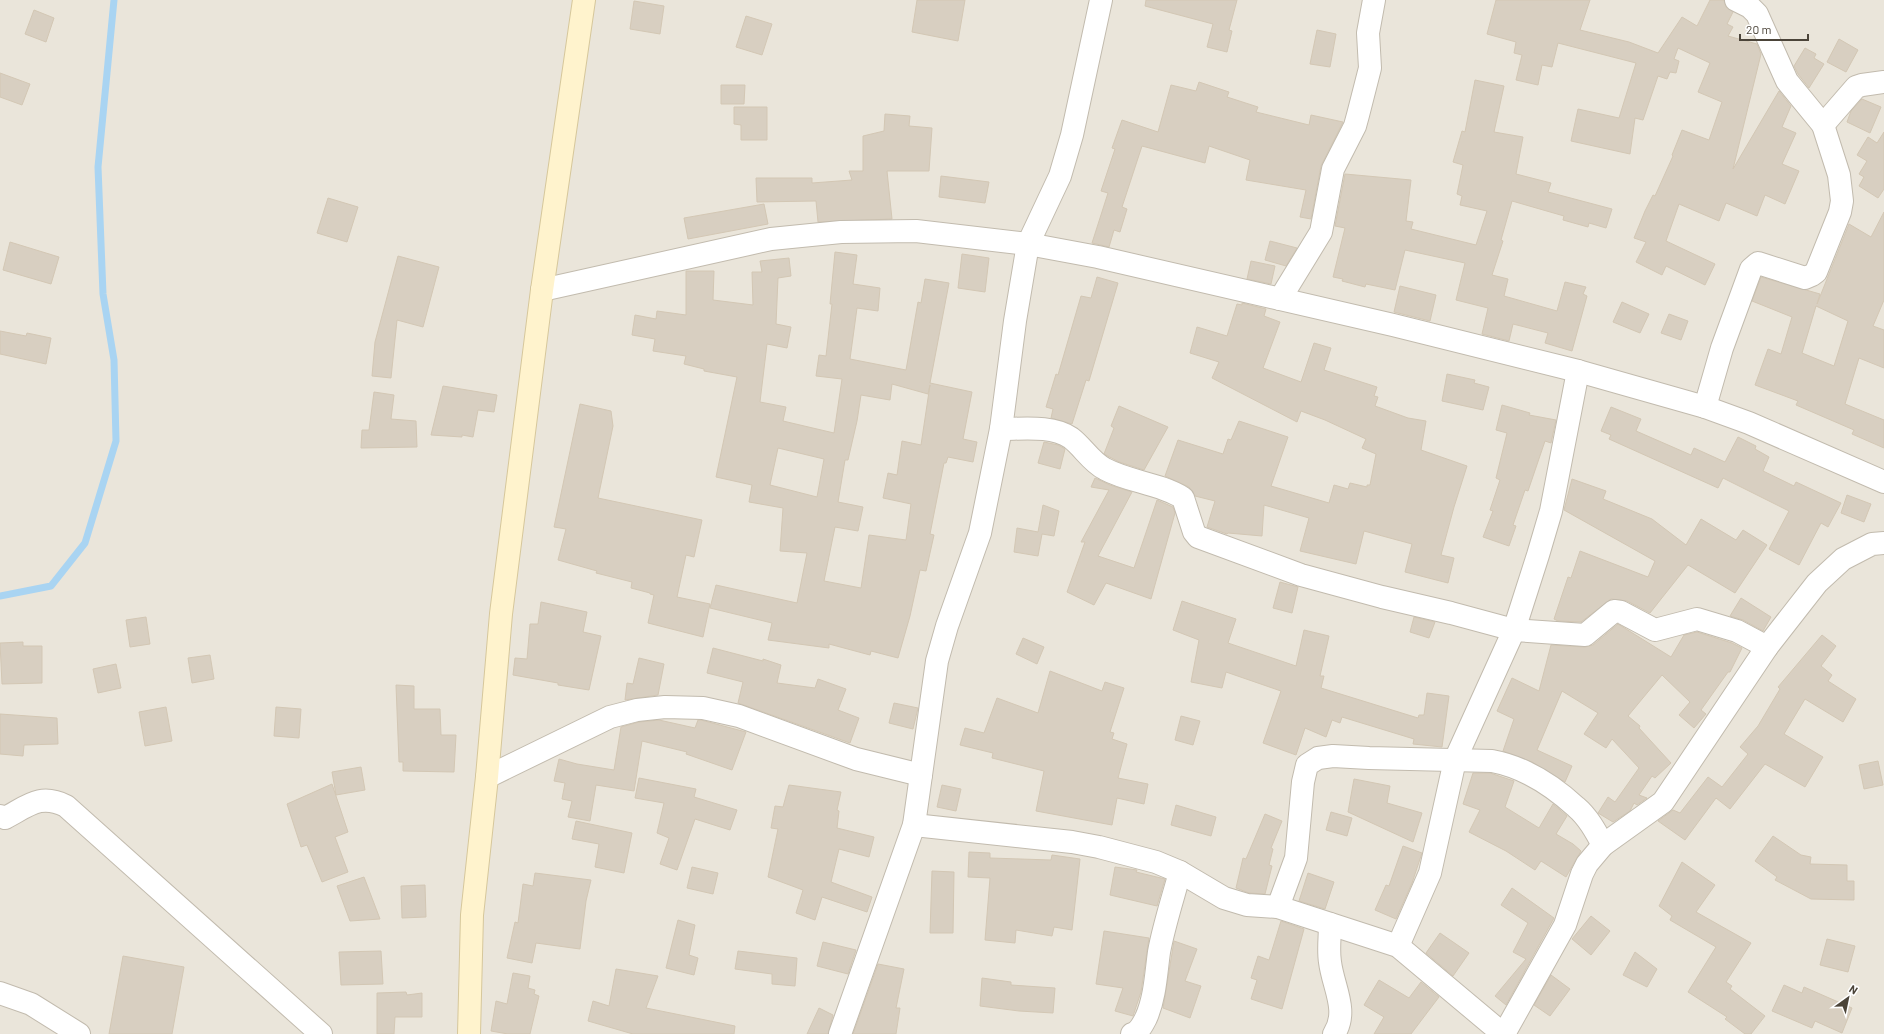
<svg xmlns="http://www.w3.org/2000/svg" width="1884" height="1034" font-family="Barlow,sans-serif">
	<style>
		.residential { fill: #eae5da }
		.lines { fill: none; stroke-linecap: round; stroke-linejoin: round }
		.stream { stroke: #a9d4f2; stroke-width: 7 }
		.building { fill: #d8cfc1; stroke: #d3c7b4; fill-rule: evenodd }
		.street-casing { stroke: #c2bbae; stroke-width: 24 }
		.secondary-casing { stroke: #d6c79b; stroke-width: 24 }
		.street { stroke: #fff; stroke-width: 22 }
		.secondary { stroke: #fff3cd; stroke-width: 22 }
	</style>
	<rect width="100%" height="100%" fill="#f6f3ec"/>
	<rect class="residential" x="0" y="0" width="1884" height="1034"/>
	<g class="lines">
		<polyline class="stream" points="0,596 51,586 85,543 116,441 114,360 103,294 98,167 114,0"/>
	</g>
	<g class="building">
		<polygon points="917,0 965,0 958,41 912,32"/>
		<polygon points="1146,0 1237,0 1229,30 1232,31 1227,52 1207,47 1213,24 1145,6"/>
		<polygon points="1496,0 1590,0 1580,30 1629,42 1658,53 1682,17 1697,26 1710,0 1724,0 1726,7 1733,12 1727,24 1733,27 1728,36 1757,44 1761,54 1733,169 1779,91 1791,106 1782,127 1796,133 1782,164 1799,171 1785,204 1765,195 1757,216 1726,203 1719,221 1679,204 1666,241 1715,264 1705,285 1666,266 1662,275 1636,262 1646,242 1634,238 1645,211 1653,195 1655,196 1673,156 1672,155 1682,130 1709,140 1722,102 1698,92 1710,63 1678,48 1674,59 1679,61 1676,73 1670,72 1667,79 1658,76 1643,120 1635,118 1630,154 1571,141 1578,109 1619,118 1636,63 1558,43 1552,67 1542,65 1538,85 1516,80 1522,55 1514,53 1516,42 1487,34"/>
		<polygon points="634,1 664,6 660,34 630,29"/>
		<polygon points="34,10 54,18 46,42 25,34"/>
		<polygon points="746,16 772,24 762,55 736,47"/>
		<polygon points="1317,30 1336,34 1330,67 1310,64"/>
		<polygon points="1839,39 1858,50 1846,72 1827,62"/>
		<polygon points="1805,48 1816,54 1814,58 1824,64 1809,88 1798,74 1794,66"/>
		<polygon points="0,73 30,84 22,105 0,97"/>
		<polygon points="1475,80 1504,86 1494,132 1523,137 1516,174 1551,183 1548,192 1612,209 1606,228 1589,223 1588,227 1563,220 1564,216 1512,201 1501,240 1503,241 1492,275 1508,279 1504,296 1557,311 1565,282 1586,287 1583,294 1587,296 1572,351 1545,343 1548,333 1513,324 1509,341 1482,334 1488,308 1456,300 1465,263 1405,250 1395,290 1366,284 1365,287 1342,281 1343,279 1333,277 1345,228 1335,226 1345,174 1411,180 1406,221 1413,222 1411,229 1476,245 1487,211 1460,205 1462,196 1457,194 1463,165 1453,162 1462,131 1465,132"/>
		<polygon points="1199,82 1229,92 1227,97 1258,107 1256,112 1309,125 1311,115 1343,122 1321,166 1311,219 1300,217 1306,190 1246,180 1250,160 1209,146 1205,163 1142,146 1122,207 1127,209 1120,232 1114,230 1109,247 1092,243 1108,193 1101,191 1115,149 1112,148 1122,120 1158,132 1171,85 1196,91"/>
		<polygon points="721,85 745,85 744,104 721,104"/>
		<polygon points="1862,99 1881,107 1870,133 1847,122 1851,111"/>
		<polygon points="734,107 767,107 767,140 741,140 741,125 734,124"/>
		<polygon points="885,114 910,116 909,126 932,128 929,171 887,171 892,219 818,222 816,201 757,202 756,178 812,178 812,183 852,180 849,171 863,171 863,136 884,131"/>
		<polygon points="1884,132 1884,189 1878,198 1859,186 1864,177 1859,174 1867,161 1857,155 1868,137 1877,143"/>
		<polygon points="941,176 989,182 985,203 939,197"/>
		<polygon points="328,198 358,207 347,242 317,233"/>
		<polygon points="764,204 768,224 688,239 684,218"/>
		<path d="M 1884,212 L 1884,300 L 1873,326 L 1884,330 L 1884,368 L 1859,358 L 1845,404 L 1884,420 L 1884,448 L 1852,434 L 1854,430 L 1796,405 L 1798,401 L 1755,385 L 1768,349 L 1781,354 L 1792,317 L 1752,301 L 1761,277 L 1820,294 L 1817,304 L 1849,224 L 1871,237 ZM 1816,306 L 1848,321 L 1834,366 L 1802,353 Z"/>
		<polygon points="1270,241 1297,248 1286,266 1265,260"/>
		<polygon points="10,242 59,257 51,284 3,270"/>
		<path d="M 835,252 L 857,255 L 853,284 L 880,288 L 878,311 L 857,308 L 850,359 L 906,370 L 918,302 L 921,303 L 925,279 L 949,283 L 930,383 L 972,392 L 963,439 L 977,442 L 973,462 L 948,457 L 946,463 L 944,463 L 930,534 L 934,535 L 926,571 L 920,570 L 910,616 L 898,658 L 871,651 L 870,655 L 829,644 L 829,648 L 768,640 L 772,623 L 710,608 L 716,585 L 797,603 L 807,553 L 780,551 L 783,508 L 749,502 L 752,485 L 716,477 L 737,377 L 704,371 L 704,369 L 684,364 L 686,356 L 653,351 L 655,339 L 632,335 L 635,315 L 656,319 L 657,311 L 686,315 L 686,271 L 714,271 L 713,300 L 753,305 L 752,272 L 762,272 L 760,261 L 789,258 L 791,276 L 778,278 L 776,324 L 791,327 L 787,348 L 767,344 L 760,402 L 786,407 L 783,421 L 834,433 L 842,379 L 816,376 L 819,355 L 826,356 L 832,304 L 830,304 ZM 892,384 L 928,394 L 930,385 L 921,445 L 902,441 L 897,475 L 888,473 L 883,498 L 911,504 L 906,540 L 869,535 L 861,588 L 824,581 L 835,527 L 858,531 L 863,507 L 838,502 L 845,460 L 848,460 L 857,421 L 861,395 L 890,400 ZM 778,448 L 824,459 L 817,497 L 770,485 Z"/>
		<polygon points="962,254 989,258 985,292 958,288"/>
		<polygon points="398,256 439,267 423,327 397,320 391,378 372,376 375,342"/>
		<polygon points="1251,261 1275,266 1271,284 1247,279"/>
		<polygon points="1097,277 1118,283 1089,381 1086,380 1072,424 1051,418 1053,409 1046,407 1056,374 1058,375 1081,296 1091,298"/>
		<polygon points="1400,286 1436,295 1430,321 1394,312"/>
		<polygon points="1622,302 1649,314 1640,333 1613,322"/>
		<polygon points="1242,303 1266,309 1264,316 1280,322 1263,368 1301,382 1314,343 1331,348 1324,370 1377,387 1374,396 1378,397 1375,406 1408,418 1426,421 1421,450 1467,466 1454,507 1441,555 1454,558 1448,583 1405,572 1412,544 1364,531 1356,564 1300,551 1309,518 1264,505 1262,536 1228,533 1227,534 1207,527 1215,501 1195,496 1189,487 1165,476 1178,440 1223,454 1228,439 1231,440 1239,421 1288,437 1271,486 1329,503 1334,485 1348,489 1350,483 1367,487 1367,485 1370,485 1376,454 1362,448 1366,439 1325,420 1301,411 1297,422 1212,378 1219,362 1190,353 1197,327 1227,336 1237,304 1242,305"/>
		<polygon points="1669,314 1688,321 1681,340 1661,333"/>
		<polygon points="0,331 26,336 27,333 51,338 46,364 0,354"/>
		<polygon points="1447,374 1475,380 1474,383 1489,387 1483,410 1442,401"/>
		<polygon points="443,386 497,395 494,412 478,410 473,437 462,435 462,437 431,435"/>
		<polygon points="374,392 394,395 391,419 416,421 417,447 361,448 362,430 369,430"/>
		<polygon points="580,404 611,411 613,426 598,498 702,520 694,557 686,555 677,597 710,604 703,637 648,623 654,595 650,594 650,593 631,588 632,582 596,573 597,571 558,560 566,529 554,527"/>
		<polygon points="1502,405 1530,413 1529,415 1556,420 1551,443 1545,441 1528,491 1525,490 1513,525 1516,526 1509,546 1483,537 1493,511 1490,510 1500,480 1496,478 1507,433 1496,430"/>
		<polygon points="1119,406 1168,427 1144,470 1119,462 1104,454 1114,428 1111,426"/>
		<polygon points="1611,407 1641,419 1636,431 1691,455 1694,448 1725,462 1738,437 1756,446 1755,449 1769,457 1763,471 1794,486 1796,482 1841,503 1828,527 1821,523 1799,565 1769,549 1789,511 1723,478 1718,488 1609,439 1611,435 1601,431"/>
		<polygon points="1044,442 1058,445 1065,449 1060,469 1038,463"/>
		<polygon points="1095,478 1110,485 1132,492 1098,556 1134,568 1157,500 1173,507 1175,513 1151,599 1106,583 1094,605 1067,592 1085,542 1081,542 1109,490 1091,487"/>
		<polygon points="1572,479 1606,491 1603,499 1652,519 1686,545 1701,519 1736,540 1743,530 1767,545 1735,593 1688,565 1650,613 1627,601 1611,599 1581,622 1558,621 1554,619 1568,577 1571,578 1580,551 1648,577 1655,561 1564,510"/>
		<polygon points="1847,495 1871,504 1864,522 1841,513"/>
		<polygon points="1043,505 1059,511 1054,536 1042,534 1038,556 1014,552 1017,528 1038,532"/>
		<polygon points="1280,582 1298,587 1292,613 1273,608"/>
		<polygon points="1741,598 1771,617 1763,631 1743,620 1730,616"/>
		<polygon points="1182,601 1236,619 1228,643 1296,666 1304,630 1329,636 1320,676 1324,676 1321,688 1418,718 1419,715 1424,715 1427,693 1449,696 1442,747 1413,744 1414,739 1342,717 1340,723 1332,720 1326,737 1305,728 1296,755 1263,743 1281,691 1226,672 1222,688 1191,682 1199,640 1173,630"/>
		<polygon points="541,602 587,612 583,632 601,636 589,690 558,685 558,683 513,675 515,658 527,659 530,624 538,624"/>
		<polygon points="146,617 150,644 130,647 126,620"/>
		<polygon points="1414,617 1435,622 1429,638 1410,632"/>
		<polygon points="1618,624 1671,657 1684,635 1697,632 1732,643 1742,648 1730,672 1728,672 1701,710 1706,714 1694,728 1679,715 1690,702 1662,675 1628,716 1640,726 1639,728 1671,763 1655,778 1652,776 1639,795 1647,798 1637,805 1634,803 1630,811 1613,822 1598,813 1608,797 1615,802 1639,768 1612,739 1606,748 1584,734 1598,713 1562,691 1537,750 1572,766 1565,782 1532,762 1503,751 1514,719 1497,711 1512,678 1539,691 1551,645 1585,647 1593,645"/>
		<polygon points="1822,635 1836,646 1821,666 1832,675 1828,681 1856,699 1843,722 1805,699 1784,734 1823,757 1805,787 1765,764 1730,809 1716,798 1685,840 1658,821 1673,810 1680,813 1708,777 1722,787 1748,754 1740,747 1758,726 1780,689 1778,687"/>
		<polygon points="1023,638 1044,647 1037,664 1016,654"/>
		<polygon points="23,642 23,646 42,646 42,683 2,684 0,643"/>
		<polygon points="713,648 763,661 763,659 781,665 777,683 815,688 818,679 846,689 838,710 859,718 850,743 738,703 743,682 707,673"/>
		<polygon points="210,655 214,679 192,683 188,658"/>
		<polygon points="639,658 664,664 658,695 625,700 627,683 633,684"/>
		<polygon points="116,664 121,688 98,693 93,669"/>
		<polygon points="1050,671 1102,691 1105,682 1124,688 1110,732 1114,733 1112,739 1127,744 1118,778 1148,784 1144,804 1117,798 1112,825 1036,811 1044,771 992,758 993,753 960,745 965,728 984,733 997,698 1038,713"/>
		<polygon points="396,685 414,686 414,709 440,709 441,735 456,735 454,772 403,771 403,762 399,762"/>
		<polygon points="894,703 918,708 913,729 889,723"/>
		<polygon points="166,707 172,741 145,746 139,712"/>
		<polygon points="276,707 301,709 299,738 274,736"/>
		<polygon points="0,714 57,718 58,744 24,745 23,756 0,754"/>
		<polygon points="1181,716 1200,721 1193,745 1175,740"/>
		<polygon points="659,720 695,728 698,720 701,720 746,732 732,770 686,754 687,752 642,741 634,791 596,785 590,821 568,817 572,801 562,799 565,783 554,781 559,759 577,764 614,770 621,727 639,722"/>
		<polygon points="1878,761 1883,785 1864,789 1859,765"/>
		<polygon points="361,767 365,790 336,795 332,772"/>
		<polygon points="1473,773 1490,773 1514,781 1505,807 1539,828 1553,804 1567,816 1556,834 1573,844 1581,851 1566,877 1541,861 1535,870 1506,851 1469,832 1480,810 1463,804"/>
		<polygon points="639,778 696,789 694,797 737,810 730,830 695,819 677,870 660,864 669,838 657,833 664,803 635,798"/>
		<polygon points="1354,779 1390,786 1387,803 1422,813 1413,842 1348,812"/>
		<polygon points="332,784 348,832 335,837 348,872 322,882 307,845 301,847 287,804"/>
		<polygon points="789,785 841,792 837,810 839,811 837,828 874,837 869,857 839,849 831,882 872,897 867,912 822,897 815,920 796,913 803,890 768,877 778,829 771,828 775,806 783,807"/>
		<polygon points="942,785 961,789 956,811 937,807"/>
		<polygon points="1176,805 1216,817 1211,836 1171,825"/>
		<polygon points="1331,812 1352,818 1347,836 1326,830"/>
		<polygon points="1265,814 1282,821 1271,848 1273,849 1269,865 1272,866 1265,894 1249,893 1236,888 1243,858 1246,859"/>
		<polygon points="576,821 632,833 624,873 595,867 599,844 572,839"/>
		<polygon points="1773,836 1801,855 1811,857 1810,864 1847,865 1847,881 1854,881 1854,900 1811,899 1775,880 1777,877 1755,861"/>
		<polygon points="1403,846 1422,853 1412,883 1396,919 1375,910 1386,885 1389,886"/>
		<polygon points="969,852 990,853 990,858 1051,860 1052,855 1080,859 1072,930 1054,927 1052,936 1016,930 1015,943 985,940 990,878 968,877"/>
		<polygon points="1682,862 1715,885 1696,912 1751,943 1726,982 1732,986 1730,989 1765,1016 1751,1034 1745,1034 1725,1019 1727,1017 1688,992 1716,947 1670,920 1672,916 1659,906"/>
		<polygon points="692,867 718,873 713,894 687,888"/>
		<polygon points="1115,867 1137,870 1136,872 1165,879 1157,906 1110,895"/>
		<polygon points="932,871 954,872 953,933 930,933"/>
		<polygon points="535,873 591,880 586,901 580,949 536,943 532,963 507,958 515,922 518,923 523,884 533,886"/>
		<polygon points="1308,873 1334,882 1325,909 1299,901"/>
		<polygon points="364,877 380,919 350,921 337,886"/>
		<polygon points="425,885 426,917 402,918 401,886"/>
		<polygon points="1512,888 1554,918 1506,1005 1495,996 1526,959 1513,952 1528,923 1501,905"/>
		<polygon points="1591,916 1610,931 1591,955 1572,939"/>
		<polygon points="678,920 695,925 689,955 698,958 694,975 666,968"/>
		<polygon points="1281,921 1304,929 1282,1009 1251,999 1257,980 1251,978 1258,956 1269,960"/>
		<polygon points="1104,931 1149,938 1141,992 1133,1016 1115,1011 1123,988 1096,984"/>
		<polygon points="1440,933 1469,953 1453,976 1426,953"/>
		<polygon points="1827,939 1855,946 1848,972 1820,965"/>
		<polygon points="1174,941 1197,949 1185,981 1201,986 1190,1018 1163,1008"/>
		<polygon points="823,942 856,950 848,974 817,966"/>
		<polygon points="381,951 383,984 341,985 339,952"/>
		<polygon points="738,951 797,958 795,986 772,984 772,974 735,969"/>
		<polygon points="1635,952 1657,969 1647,987 1623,975"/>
		<polygon points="123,956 184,967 172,1034 109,1034"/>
		<polygon points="878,964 904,969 896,1008 900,1008 896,1034 853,1034"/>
		<polygon points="616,969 658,976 646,1008 735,1026 734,1034 633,1034 588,1021 593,1001 609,1006"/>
		<polygon points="513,973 530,976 528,988 535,990 534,994 539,996 530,1034 508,1034 491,1031 496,1001 507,1004"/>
		<polygon points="1551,975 1570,989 1550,1016 1534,1005"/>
		<polygon points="982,978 1011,982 1011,985 1055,988 1053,1013 1019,1011 980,1006"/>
		<polygon points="1379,980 1409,998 1421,982 1439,997 1411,1034 1374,1034 1384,1017 1364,1005"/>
		<polygon points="1784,985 1802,993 1804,987 1852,1008 1842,1033 1815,1021 1812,1028 1772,1011"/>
		<polygon points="406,992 407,995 422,993 422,1017 395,1017 394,1034 377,1034 377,993"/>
		<polygon points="819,1008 833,1015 828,1034 807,1034"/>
	</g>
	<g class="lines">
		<defs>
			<g id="street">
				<polyline points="1823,125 1856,87 1862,85 1884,82"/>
				<polyline points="542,290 771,239 841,232 916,231 1028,244 1098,257 1393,325 1578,371 1705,407 1749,423 1884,482"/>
				<polyline points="1280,299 1321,232 1333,169 1355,126 1358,115 1370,68 1368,33 1374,0"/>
				<polyline points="1705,407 1722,348 1751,269 1758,263 1805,278 1812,275 1816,272 1840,212 1842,201 1839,175 1823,125 1787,81 1757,14 1750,7 1736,0"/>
				<path d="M 1001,429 C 1023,429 1052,425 1071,438 C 1083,447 1091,462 1105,469 C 1129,482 1159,483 1183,498 L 1194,532 L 1198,537 L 1301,575 L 1382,597 L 1451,613 L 1514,630 L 1585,635 L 1614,611 L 1621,612 L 1655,630 L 1697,619 L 1737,631 L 1767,647"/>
				<polyline points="487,777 610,717 637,710 665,707 703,708 739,716 856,759 921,775"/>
				<path d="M 0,816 L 5,818 C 28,806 40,793 66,806 L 321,1034"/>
				<polyline points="914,825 1072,842 1099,847 1156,862 1180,872 1224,898 1247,905 1278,907 1398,946 1503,1034"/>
				<path d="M 1278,907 L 1296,858 L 1303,782 L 1307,765 L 1318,758 L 1333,756 L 1369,758 L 1492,761 C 1524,767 1553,786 1576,807 C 1588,817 1596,832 1603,845"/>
				<path d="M 1330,924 C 1330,937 1328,950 1330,962 C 1333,987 1349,1011 1334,1034"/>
				<polyline points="1398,946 1430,873 1455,760 1514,630 1538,555 1551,511 1578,371"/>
				<polyline points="0,993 31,1004 79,1034"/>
				<polyline points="840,1034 914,825 937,661 947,626 980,533 1001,429 1015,321 1028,244 1060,176 1072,135 1101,0"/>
				<path d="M 1132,1034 C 1139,1032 1143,1024 1146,1018 C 1155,998 1156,974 1159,952 C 1164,925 1173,898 1180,872"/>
				<polyline points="1504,1034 1565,925 1582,874 1587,864 1603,845 1663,802 1767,647 1817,583 1843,559 1872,544 1884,543"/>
			</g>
			<polyline id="secondary" points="469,1034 472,915 487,777 501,614 542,290 584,0"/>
		</defs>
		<use href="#street" class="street-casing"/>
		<use href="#secondary" class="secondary-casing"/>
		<use href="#street" class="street"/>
		<use href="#secondary" class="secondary"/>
	</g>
	<g transform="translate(1848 998) rotate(33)" stroke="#ffffff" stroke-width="3" paint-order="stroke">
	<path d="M0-3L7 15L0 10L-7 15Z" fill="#4b4439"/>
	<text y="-6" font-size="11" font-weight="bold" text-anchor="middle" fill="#4b4439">N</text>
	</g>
	<path d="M1740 34v6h68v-6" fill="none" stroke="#4b4439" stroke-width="2"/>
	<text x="1746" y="34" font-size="12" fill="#4b4439" stroke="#ffffff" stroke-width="3" paint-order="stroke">20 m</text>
</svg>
